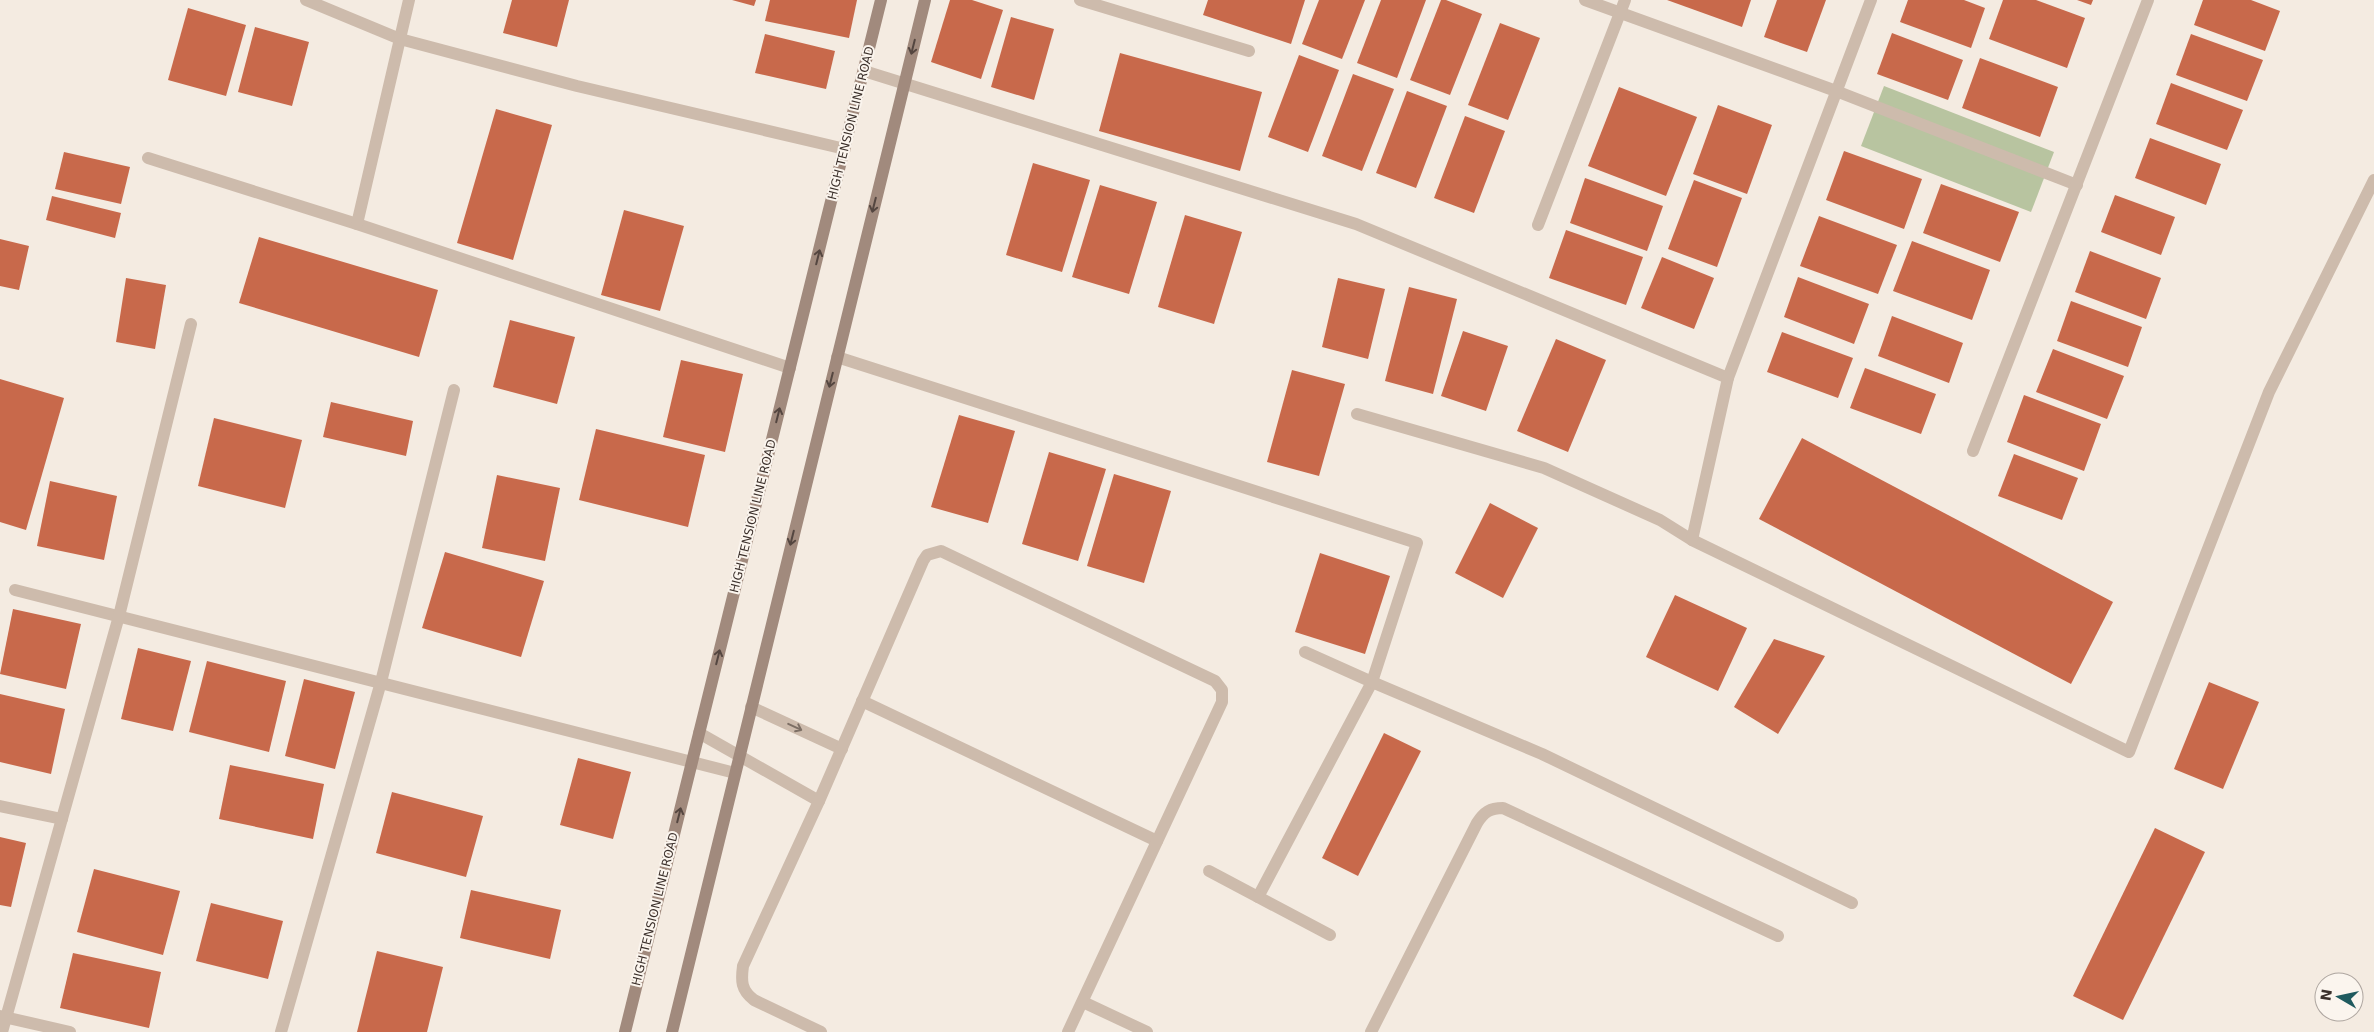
<svg xmlns="http://www.w3.org/2000/svg" width="2374" height="1032" font-family="'DejaVu Sans',sans-serif">
	<style>
		.green { fill: #b8c4a0 }
		.building { fill: #c8694b }
		.lines { fill: none; stroke-linecap: round; stroke-linejoin: round }
		.minor { stroke: #cdbbac; stroke-width: 12 }
		.secondary { stroke: #a18a7d; stroke-width: 12 }
		.oneway { stroke: #544640 }
		.oneway2 { stroke: #7d6f65 }
		.labels { text-anchor: middle; dominant-baseline: central; stroke-width: 4; stroke-linejoin: round; paint-order: stroke }
		.street-label { font-size: 12px; fill: #3b302b; stroke: #fbf5ee }
	</style>
	<rect width="100%" height="100%" fill="#f4ebe1"/>
	<polygon class="green" points="1884,86 2054,152 2031,212 1861,146"/>
	<g class="building">
		<polygon points="512,0 569,0 557,47 503,33"/>
		<polygon points="732,0 756,0 754,6"/>
		<polygon points="770,0 857,0 849,38 765,21"/>
		<polygon points="950,0 972,0 1003,10 981,79 931,62"/>
		<polygon points="1208,0 1305,0 1291,44 1203,15"/>
		<polygon points="1319,0 1365,0 1342,59 1302,44"/>
		<polygon points="1381,0 1426,0 1397,78 1357,63"/>
		<polygon points="1441,0 1446,0 1482,14 1450,95 1410,80"/>
		<polygon points="1667,0 1751,0 1742,27"/>
		<polygon points="1777,0 1826,0 1807,52 1764,37"/>
		<polygon points="1908,0 1964,0 1985,8 1971,48 1900,22"/>
		<polygon points="2003,0 2036,0 2085,18 2067,68 1989,39"/>
		<polygon points="2077,0 2093,0 2091,5"/>
		<polygon points="2203,0 2251,0 2280,11 2265,51 2194,25"/>
		<polygon points="188,8 246,25 226,96 168,80"/>
		<polygon points="1011,17 1054,29 1034,100 991,87"/>
		<polygon points="1500,23 1540,38 1508,120 1468,105"/>
		<polygon points="255,27 309,42 292,106 238,92"/>
		<polygon points="1892,33 1963,60 1948,100 1877,74"/>
		<polygon points="765,34 835,51 826,89 755,73"/>
		<polygon points="2191,34 2263,60 2247,101 2176,75"/>
		<polygon points="1120,53 1262,92 1240,171 1099,131"/>
		<polygon points="1299,55 1339,70 1308,152 1268,137"/>
		<polygon points="1980,58 2058,87 2040,137 1962,108"/>
		<polygon points="1353,74 1394,89 1362,171 1322,156"/>
		<polygon points="2171,83 2243,110 2227,150 2156,124"/>
		<polygon points="1619,87 1697,117 1666,196 1588,166"/>
		<polygon points="1407,91 1447,106 1416,188 1376,173"/>
		<polygon points="1718,105 1772,125 1747,194 1693,174"/>
		<polygon points="496,109 552,125 513,260 457,243"/>
		<polygon points="1465,116 1505,131 1474,213 1434,198"/>
		<polygon points="2150,138 2221,164 2206,205 2135,178"/>
		<polygon points="1844,151 1922,179 1904,229 1826,200"/>
		<polygon points="64,152 130,167 121,204 55,189"/>
		<polygon points="1033,163 1090,180 1062,272 1006,255"/>
		<polygon points="1585,178 1663,206 1647,251 1570,223"/>
		<polygon points="1694,180 1742,198 1717,267 1668,249"/>
		<polygon points="1941,184 2019,212 2000,262 1923,233"/>
		<polygon points="1100,185 1157,202 1129,294 1072,277"/>
		<polygon points="2115,195 2175,217 2161,255 2101,232"/>
		<polygon points="52,196 121,213 115,238 46,220"/>
		<polygon points="624,210 684,226 660,311 601,295"/>
		<polygon points="1185,215 1242,232 1214,324 1158,307"/>
		<polygon points="1819,216 1897,245 1878,294 1800,266"/>
		<polygon points="1566,230 1643,257 1626,305 1549,278"/>
		<polygon points="259,237 438,290 419,357 239,303"/>
		<polygon points="0,239 29,246 19,290 0,286"/>
		<polygon points="1912,241 1990,270 1972,320 1893,291"/>
		<polygon points="2090,251 2161,278 2146,319 2075,292"/>
		<polygon points="1662,257 1714,278 1694,329 1641,308"/>
		<polygon points="1798,277 1869,304 1854,344 1784,317"/>
		<polygon points="126,278 166,285 155,349 116,342"/>
		<polygon points="1338,278 1385,289 1368,359 1322,347"/>
		<polygon points="1409,287 1457,299 1433,394 1385,381"/>
		<polygon points="2071,301 2142,327 2128,367 2057,341"/>
		<polygon points="1892,316 1963,343 1949,383 1878,356"/>
		<polygon points="510,320 575,337 557,404 493,387"/>
		<polygon points="1463,331 1508,346 1486,411 1441,396"/>
		<polygon points="1782,332 1853,358 1838,398 1767,372"/>
		<polygon points="1556,339 1606,360 1568,452 1517,431"/>
		<polygon points="2053,349 2124,376 2107,419 2036,392"/>
		<polygon points="681,360 743,374 725,452 663,437"/>
		<polygon points="1865,368 1936,394 1921,434 1850,408"/>
		<polygon points="1292,370 1345,384 1319,476 1267,462"/>
		<polygon points="0,379 64,398 26,530 0,522"/>
		<polygon points="2024,395 2101,424 2084,471 2007,442"/>
		<polygon points="331,402 413,421 406,456 323,437"/>
		<polygon points="959,415 1015,431 988,523 931,507"/>
		<polygon points="214,418 302,440 285,508 198,486"/>
		<polygon points="596,429 705,455 688,527 579,500"/>
		<polygon points="1802,438 2113,602 2071,684 1759,519"/>
		<polygon points="1049,452 1106,469 1078,561 1022,544"/>
		<polygon points="2014,454 2078,478 2062,520 1998,496"/>
		<polygon points="1114,474 1171,491 1144,583 1087,566"/>
		<polygon points="497,475 560,488 545,561 482,548"/>
		<polygon points="50,481 117,496 104,560 37,546"/>
		<polygon points="1490,503 1538,528 1503,598 1455,573"/>
		<polygon points="445,552 544,581 521,657 422,628"/>
		<polygon points="1320,553 1390,576 1365,654 1295,632"/>
		<polygon points="1675,595 1747,628 1718,691 1646,657"/>
		<polygon points="13,609 81,624 66,689 0,674"/>
		<polygon points="1774,639 1825,656 1778,734 1734,707"/>
		<polygon points="138,648 191,661 173,731 121,719"/>
		<polygon points="207,661 286,681 269,752 189,732"/>
		<polygon points="304,679 355,692 335,769 285,756"/>
		<polygon points="2209,682 2259,702 2223,789 2174,769"/>
		<polygon points="0,694 65,709 51,774 0,762"/>
		<polygon points="1384,733 1421,751 1358,876 1322,858"/>
		<polygon points="578,758 631,772 613,839 560,825"/>
		<polygon points="230,765 324,784 313,839 219,819"/>
		<polygon points="392,792 483,816 466,877 376,853"/>
		<polygon points="2155,828 2205,852 2123,1020 2073,996"/>
		<polygon points="0,837 26,843 11,907 0,905"/>
		<polygon points="94,869 180,891 163,955 77,932"/>
		<polygon points="471,890 561,910 550,959 460,938"/>
		<polygon points="211,903 283,921 268,979 196,961"/>
		<polygon points="377,951 443,967 427,1032 357,1032"/>
		<polygon points="73,953 161,972 149,1028 60,1008"/>
	</g>
	<g class="lines">
		<g class="minor">
			<polyline points="306,0 400,39 577,86 845,149"/>
			<polyline points="1080,0 1249,51"/>
			<polyline points="1585,0 1836,91 2077,185"/>
			<polyline points="864,71 1356,224 1728,378"/>
			<polyline points="148,158 357,224 790,368"/>
			<polyline points="357,224 409,0"/>
			<polyline points="1538,225 1625,0"/>
			<polyline points="837,357 1417,543 1372,682 1258,897 1330,935"/>
			<polyline points="1357,414 1544,468 1660,520 1692,540 2129,752 2269,392 2374,180"/>
			<polyline points="1973,451 2148,0"/>
			<polyline points="1692,540 1728,378 1871,0"/>
			<polyline points="15,590 735,773"/>
			<polyline points="1305,652 1372,682 1542,754 1852,903"/>
			<polyline points="862,701 1157,841"/>
			<polyline points="751,707 842,749"/>
			<polyline points="699,733 819,801"/>
			<polyline points="0,806 62,819"/>
			<polyline points="1209,871 1258,897"/>
			<polyline points="1083,1002 1147,1032"/>
			<polyline points="0,1016 70,1032"/>
			<polyline points="2,1032 119,616 191,324"/>
			<polyline points="281,1032 381,682 454,390"/>
			<path d="M 821,1032 L 754,1000 C 741,990 741,981 743,966 L 819,801 L 923,561 L 927,555 L 941,551 L 1215,681 L 1222,690 L 1222,702 L 1068,1032"/>
			<path d="M 1371,1032 L 1477,823 C 1484,812 1490,808 1503,808 L 1778,936"/>
		</g>
		<g class="secondary">
			<polyline points="625,1032 881,0"/>
			<polyline points="672,1032 925,0"/>
		</g>
	</g>
	<defs><path id="oneway-shaft" d="M-6 0H5M1.5-3L5.5 0L1.5 3" fill="none" stroke-width="1.6" stroke-linecap="round" stroke-linejoin="round" transform="scale(1.25)"/></defs>
	<g class="oneway">
		<use href="#oneway-shaft" transform="translate(913 47) rotate(104)"/>
		<use href="#oneway-shaft" transform="translate(874 205) rotate(104)"/>
		<use href="#oneway-shaft" transform="translate(818 257) rotate(-76)"/>
		<use href="#oneway-shaft" transform="translate(831 380) rotate(104)"/>
		<use href="#oneway-shaft" transform="translate(778 415) rotate(-76)"/>
		<use href="#oneway-shaft" transform="translate(792 538) rotate(104)"/>
		<use href="#oneway-shaft" transform="translate(718 657) rotate(-76)"/>
		<use href="#oneway-shaft" transform="translate(679 815) rotate(-76)"/>
	</g>
	<use class="oneway2" href="#oneway-shaft" transform="translate(795 727) rotate(25)"/>
	<g class="labels">
		<g class="street-label">
			<text transform="translate(851 123) rotate(-76)">HIGH TENSION LINE ROAD</text>
			<text transform="translate(753 516) rotate(-76)">HIGH TENSION LINE ROAD</text>
			<text transform="translate(655 909) rotate(-76)">HIGH TENSION LINE ROAD</text>
		</g>
	</g>
	<g transform="translate(2339 997) rotate(279)"><circle r="24" fill="#fbf5ee" stroke="#aea6a0"/>
	<path d="M0-4L9 19L0 12L-9 19Z" fill="#1f5a5e"/>
	<text y="-8" font-size="14" font-weight="bold" text-anchor="middle" fill="#3b302b">N</text>
	</g>
</svg>
